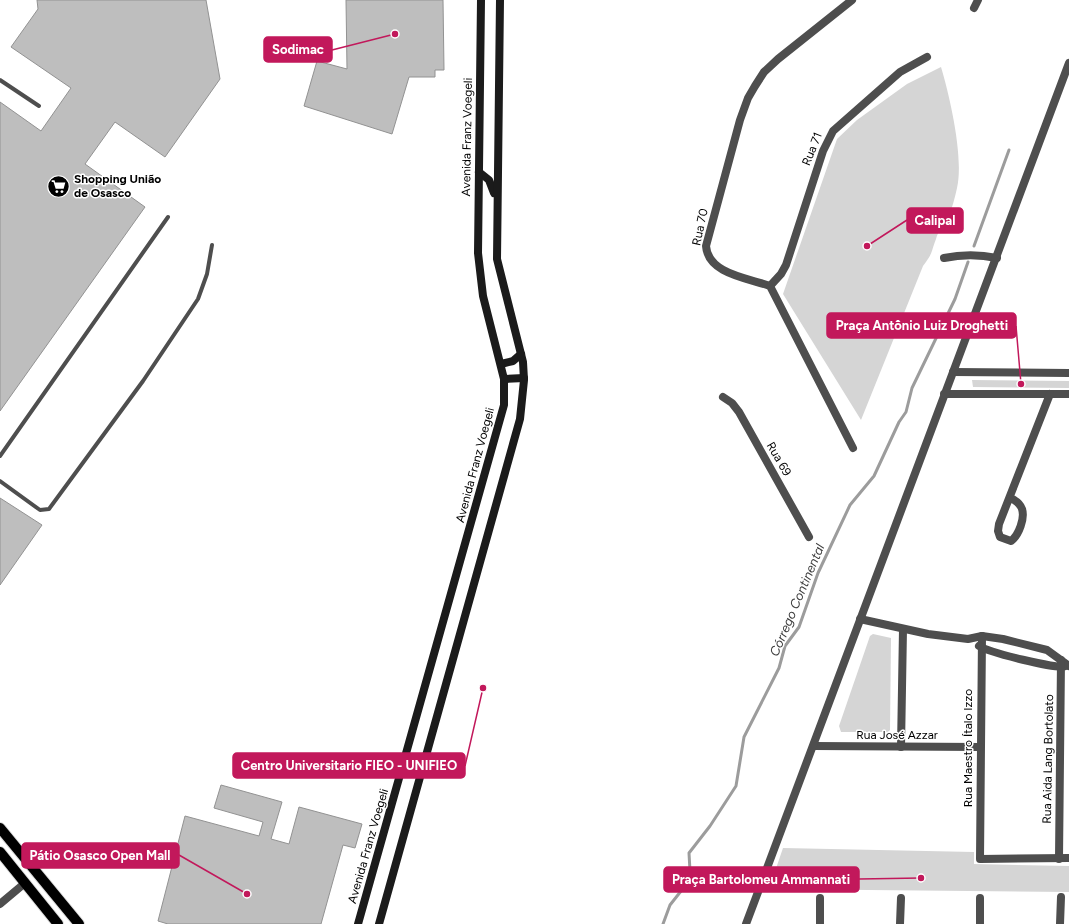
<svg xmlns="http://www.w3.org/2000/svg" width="1069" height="924" font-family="Figtree,sans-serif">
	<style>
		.green { fill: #d5d5d5 }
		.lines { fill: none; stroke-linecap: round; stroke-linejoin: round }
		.stream { stroke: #9c9c9c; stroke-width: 3 }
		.building { fill: #bebebe; stroke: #929292 }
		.primary-casing { stroke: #dbdbdb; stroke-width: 12 }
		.service { stroke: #4e4e4e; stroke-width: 4 }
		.minor { stroke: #4e4e4e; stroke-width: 8 }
		.secondary { stroke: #1b1b1b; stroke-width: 8 }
		.primary { stroke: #000; stroke-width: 10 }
		.labels { text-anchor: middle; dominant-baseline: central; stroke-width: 3; stroke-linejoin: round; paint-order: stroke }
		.street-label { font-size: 12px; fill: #000; stroke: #fff }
		.poi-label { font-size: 12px; font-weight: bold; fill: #000; stroke: #fff; text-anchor: start }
		.water-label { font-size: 13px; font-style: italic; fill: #3d3d3d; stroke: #fff }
		.leader { fill: none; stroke: #c2185b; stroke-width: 1.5 }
		.callout-dot { fill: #c2185b; stroke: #fff; stroke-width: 1.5 }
		.callout { fill: #c2185b; stroke: #c2185b; stroke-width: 1.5 }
		.callout-label { font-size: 13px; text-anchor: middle; font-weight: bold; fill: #fff }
	</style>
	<rect width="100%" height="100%" fill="#fff"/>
	<g class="green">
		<path d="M 941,67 C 950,97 964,158 957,188 C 955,197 952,209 948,217 C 944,224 938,231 936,239 C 931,252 933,253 923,266 L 861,420 L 783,294 L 837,139 L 857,120 L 907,84 Z"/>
		<polygon points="972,380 1069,381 1069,388 973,387"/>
		<polygon points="873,634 891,638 890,730 888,732 841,732 839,726 870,636"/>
		<polygon points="783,848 974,852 974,864 1069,866 1069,892 769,889"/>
	</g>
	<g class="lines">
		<g class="stream">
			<polyline points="974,246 1009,150"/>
			<polyline points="663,924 670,905 685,886 690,871 689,853 710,826 736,786 744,737 779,668 785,646 799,627 818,573 850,505 874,476 899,422 906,412 912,388 955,299 968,262"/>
		</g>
	</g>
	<g class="building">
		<polygon points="37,0 206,0 220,79 165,157 115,122 85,164 145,207 0,411 0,102 41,131 71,88 11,47 38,9"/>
		<polygon points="346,0 443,0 444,70 435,70 435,77 409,77 392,134 304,106 317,61 347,69"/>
		<polygon points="0,498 42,525 0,585"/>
		<polygon points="221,785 282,802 271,839 289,844 299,807 362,824 355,848 343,845 321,924 168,924 158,921 185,816 259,836 263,822 214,808"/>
	</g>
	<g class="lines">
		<defs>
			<g id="primary">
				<polyline points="0,828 79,924"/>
				<polyline points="0,852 58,924"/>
			</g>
		</defs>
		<use href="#primary" class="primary-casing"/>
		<g class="service">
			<polyline points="0,80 39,106"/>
			<polyline points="0,456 168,217"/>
			<polyline points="0,481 40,510 49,509 143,381 198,299 207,274 212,245"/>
		</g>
		<g class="minor">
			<path d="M 852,0 L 778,59 L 764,72 L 755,86 L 748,98 L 740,120 L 706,246 C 708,274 748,278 770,286 L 853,448"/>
			<polyline points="974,8 978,0"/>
			<path d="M 944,258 C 963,254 978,254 997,258"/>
			<polyline points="770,286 781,274 786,265 823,151 833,131 900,72 927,57"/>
			<polyline points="953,372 1069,373"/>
			<polyline points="944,394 1069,394"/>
			<polyline points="723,397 732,403 739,412 809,537"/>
			<path d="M 1010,498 C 1015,500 1020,503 1022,509 C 1025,518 1019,535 1011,541 L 1000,537 L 998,531 L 999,524 L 1050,394"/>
			<polyline points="860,619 928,634 968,639 982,636 1003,639 1047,650 1069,666"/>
			<polyline points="982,636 980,859 1069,858"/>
			<path d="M 979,646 C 988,652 1058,670 1066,666"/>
			<polyline points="814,746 980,747"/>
			<polyline points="901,747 903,629"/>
			<polyline points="1059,859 1061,660"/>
			<polyline points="980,898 980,924"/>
			<polyline points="0,904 25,883"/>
			<polyline points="746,924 1069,63"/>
			<polyline points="820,924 820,898"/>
			<polyline points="900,924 901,898"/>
			<polyline points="1060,924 1061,897"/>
		</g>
		<g class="secondary">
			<polyline points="479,172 489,180 494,193"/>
			<polyline points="501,364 513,361 521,354"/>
			<polyline points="504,379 524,378"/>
			<polyline points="358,924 504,405 504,379 483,296 478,253 481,0"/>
			<polyline points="379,924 520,419 524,380 523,362 497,259 500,0"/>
		</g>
		<use href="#primary" class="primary"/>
	</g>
	<defs>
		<symbol id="supermarket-disc" viewBox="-11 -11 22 22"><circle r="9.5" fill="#000" stroke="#fff"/><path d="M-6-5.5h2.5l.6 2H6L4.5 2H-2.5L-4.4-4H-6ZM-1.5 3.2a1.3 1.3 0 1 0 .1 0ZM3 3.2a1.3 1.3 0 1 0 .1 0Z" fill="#fff"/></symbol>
	</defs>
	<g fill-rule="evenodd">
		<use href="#supermarket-disc" x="46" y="174" width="25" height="25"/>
	</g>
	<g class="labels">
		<g class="street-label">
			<text transform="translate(467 137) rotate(-89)">Avenida Franz Voegeli</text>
			<text transform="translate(812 149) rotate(-68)">Rua 71</text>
			<text transform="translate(700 227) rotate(-78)">Rua 70</text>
			<text transform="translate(779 459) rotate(60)">Rua 69</text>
			<text transform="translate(475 465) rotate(-75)">Avenida Franz Voegeli</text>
			<text x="897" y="735">Rua José Azzar</text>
			<text transform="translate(968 748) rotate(-90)">Rua Maestro Ítalo Izzo</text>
			<text transform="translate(1048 759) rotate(-89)">Rua Aida Lang Bortolato</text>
			<text transform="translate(368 846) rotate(-74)">Avenida Franz Voegeli</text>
		</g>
		<g class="poi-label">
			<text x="74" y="179">Shopping União<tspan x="74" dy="14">de Osasco</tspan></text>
		</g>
		<g class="water-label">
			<text transform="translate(797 600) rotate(-67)">Córrego Continental</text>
		</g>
	</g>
	<path class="leader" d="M395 34L332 50M867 246L907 220M1021 384L1016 326M483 688L465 766M247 894L179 855M921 878L859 879"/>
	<g class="callout-dot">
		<circle cx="395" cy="34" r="4"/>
		<circle cx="867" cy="246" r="4"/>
		<circle cx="1021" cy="384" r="4"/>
		<circle cx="483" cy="688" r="4"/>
		<circle cx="247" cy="894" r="4"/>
		<circle cx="921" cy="878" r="4"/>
	</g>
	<g class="callout">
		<rect x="264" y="37" width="68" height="25" rx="4"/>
		<rect x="907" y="208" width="56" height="25" rx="4"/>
		<rect x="827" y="313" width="189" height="25" rx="4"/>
		<rect x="233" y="753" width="232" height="25" rx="4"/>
		<rect x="22" y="843" width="157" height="25" rx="4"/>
		<rect x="664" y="867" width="195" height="25" rx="4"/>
	</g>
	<g class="callout-label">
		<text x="298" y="54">Sodimac</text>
		<text x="935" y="225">Calipal</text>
		<text x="922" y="330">Praça Antônio Luiz Droghetti</text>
		<text x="349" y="770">Centro Universitario FIEO - UNIFIEO</text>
		<text x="100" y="860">Pátio Osasco Open Mall</text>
		<text x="761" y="884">Praça Bartolomeu Ammannati</text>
	</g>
</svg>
